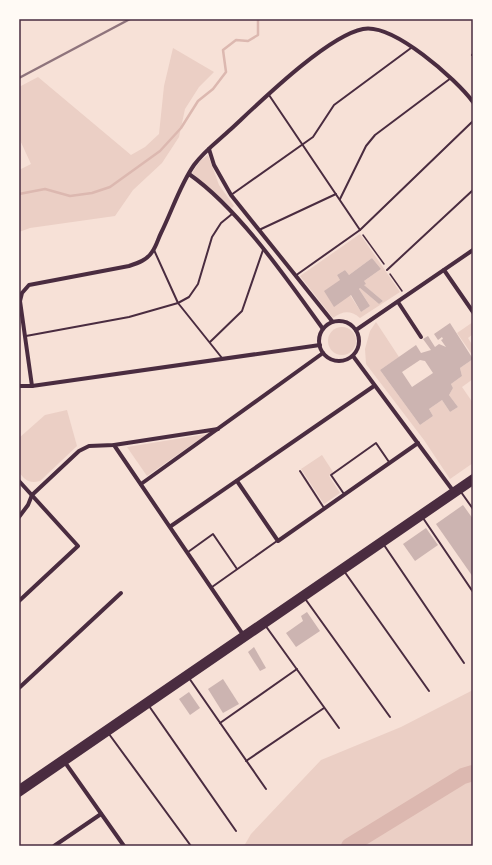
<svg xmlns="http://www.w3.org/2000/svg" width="492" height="865" font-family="Overpass,sans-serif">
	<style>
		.green { fill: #ebcfc5; fill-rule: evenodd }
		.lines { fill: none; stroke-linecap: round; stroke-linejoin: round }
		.stream { stroke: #dcb8b0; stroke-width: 2.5 }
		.river { stroke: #dcb8b0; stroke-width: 16 }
		.building { fill: #ccb4b1; fill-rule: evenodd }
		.path { stroke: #4a2c40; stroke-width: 1.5 }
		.service { stroke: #4a2c40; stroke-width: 2 }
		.minor { stroke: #4a2c40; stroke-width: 4 }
		.secondary { stroke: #4a2c40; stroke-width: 6 }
		.rail { stroke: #8f747c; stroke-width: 2.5 }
		.neatline { fill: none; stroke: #4a2c40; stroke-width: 1.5 }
	</style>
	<rect width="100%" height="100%" fill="#f7e1d7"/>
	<g class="green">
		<polygon points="173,48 214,72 199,87 185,109 179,137 162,163 133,190 115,216 30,228 19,232 19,170 31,164 19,138 19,87 38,77 131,155 145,147 159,134 164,86"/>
		<polygon points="208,155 219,185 234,206 232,208 192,173 200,161"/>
		<path d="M 360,234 L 400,292 L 360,318 C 350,310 343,311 333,318 L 300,276 ZM 372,258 L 381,269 L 364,281 L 364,285 L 383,301 L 379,304 L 360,288 L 359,289 L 370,306 L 361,312 L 337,275 L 345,270 L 349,275 Z"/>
		<polygon points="376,322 399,357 380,370 420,425 433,416 429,409 442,400 450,412 458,407 449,395 453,388 451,384 462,376 460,368 473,359 473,379 462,387 473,403 473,463 450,479 424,440 366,364 365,349 370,331"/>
		<polygon points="473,322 473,334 468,338 473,346 473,356 457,333"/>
		<circle cx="342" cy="341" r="14"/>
		<path d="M 67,410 L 77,446 L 40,481 C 29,484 25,480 19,472 L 19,438 L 45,415 Z"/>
		<polygon points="207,434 147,476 127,447"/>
		<polygon points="322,455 333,472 329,476 340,493 324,504 301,469"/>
		<polygon points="473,690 473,846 244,846 251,834 321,760 401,727"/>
	</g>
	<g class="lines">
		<polyline class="stream" points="19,194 45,189 70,196 92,193 110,187 160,151 181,128 198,101 213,89 226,72 223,50 236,40 248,41 258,35 258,19"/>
		<polyline class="river" points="349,846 463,776 473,773"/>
	</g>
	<g class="building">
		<polygon points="372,258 381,269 364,281 366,284 364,285 383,301 379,304 360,288 359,289 370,306 361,312 351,295 334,307 324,291 340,280 337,275 345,270 349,275"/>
		<path d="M 450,323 L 473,359 L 460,368 L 462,376 L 451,384 L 453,388 L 449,395 L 458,407 L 450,412 L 442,400 L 429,409 L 433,416 L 420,425 L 380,370 L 416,345 L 421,353 L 431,350 L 423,339 L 428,336 L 435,347 L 439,344 L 446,347 L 441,340 L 443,339 L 442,337 L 438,340 L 434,334 ZM 420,360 L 425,361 L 433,373 L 412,387 L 402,372 Z"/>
		<polygon points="463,505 473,519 473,577 436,524"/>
		<polygon points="426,528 438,545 415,561 403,544"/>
		<polygon points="307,612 320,631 296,647 286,633 303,621 301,616"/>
		<polygon points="254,647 266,668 260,671 248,652"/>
		<polygon points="223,679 239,704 223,713 208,689"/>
		<polygon points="189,692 200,708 190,715 179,699"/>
	</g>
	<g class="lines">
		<g class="path">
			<polyline points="363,235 384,264"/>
			<polyline points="390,274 402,291"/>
		</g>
		<g class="service">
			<polyline points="472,55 473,54"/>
			<polyline points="269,95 360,230"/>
			<polyline points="231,195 313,137 334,105 411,48"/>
			<polyline points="340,199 366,146 375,135 451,78"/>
			<polyline points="259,230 336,194"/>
			<polyline points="154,250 178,303 222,358"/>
			<polyline points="387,270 473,190"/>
			<polyline points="295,276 360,230 473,121"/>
			<polyline points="26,336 129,317 178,303 189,297 198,284 212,237 221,223 232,214"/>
			<polyline points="210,342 242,311 263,250"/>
			<polyline points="300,471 324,508"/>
			<polyline points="461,492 473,509"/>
			<polyline points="344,494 331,475 376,443 389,462"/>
			<polyline points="423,518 473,592"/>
			<polyline points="384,545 464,663"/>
			<polyline points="188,552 213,534 237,569"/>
			<polyline points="344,571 429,691"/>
			<polyline points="212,587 277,541"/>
			<polyline points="306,600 390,717"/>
			<polyline points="265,625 339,728"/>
			<polyline points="189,678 266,789"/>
			<polyline points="149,706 236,831"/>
			<polyline points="220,723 297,669"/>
			<polyline points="109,734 191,846"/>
			<polyline points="246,761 324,708"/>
		</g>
		<g class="minor">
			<polyline points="209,149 214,165 231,195 332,321"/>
			<path d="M 189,174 C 239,209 287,279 323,329"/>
			<polyline points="444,270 473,312"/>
			<polyline points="398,302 421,337"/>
			<circle cx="339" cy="341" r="20"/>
			<polyline points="356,330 473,250"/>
			<polyline points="353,356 454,492"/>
			<polyline points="19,386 32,386 320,345"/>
			<path d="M 32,386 L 20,301 L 22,293 L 29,285 L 129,266 C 138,263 147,260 152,252 C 156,247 158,239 161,233 C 172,211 180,185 194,165 C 204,151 218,141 231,129 C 259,103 327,36 363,29 C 393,23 456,79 473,102"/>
			<polyline points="114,445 244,636"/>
			<polyline points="19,481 78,546 19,601"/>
			<polyline points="237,481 278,541 418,443"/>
			<polyline points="141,484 323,353"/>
			<polyline points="19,517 28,505 32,495 79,451 89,446 114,445 218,429"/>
			<polyline points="171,526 374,386"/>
			<polyline points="19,688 121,593"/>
			<polyline points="64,761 124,846"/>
			<polyline points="54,846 101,814"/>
		</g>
		<g class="secondary">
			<polyline points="19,788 473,477"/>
			<polyline points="19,794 473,482"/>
		</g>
		<polyline class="rail" points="19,78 130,19"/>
	</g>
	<rect width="492" height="865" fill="none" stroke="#fffaf5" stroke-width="40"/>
	<rect x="20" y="20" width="452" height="825" class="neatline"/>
</svg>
